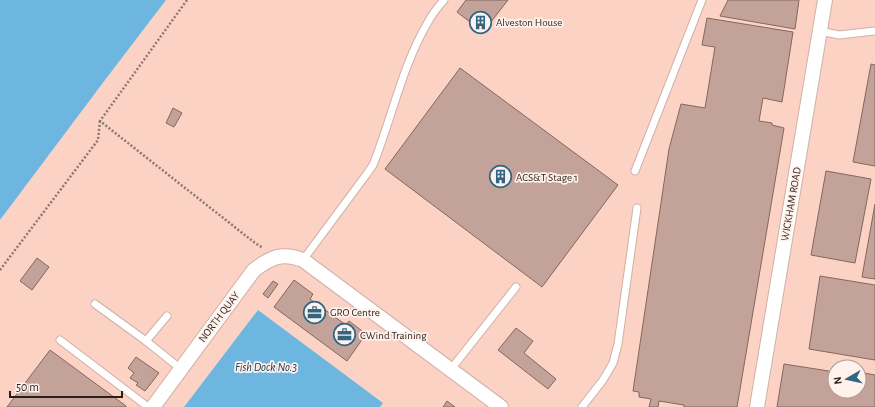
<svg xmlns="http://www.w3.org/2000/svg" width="875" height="407" font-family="'Alegreya Sans',sans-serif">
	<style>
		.built { fill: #fbd2c4; fill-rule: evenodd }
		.water { fill: #6cb6e0 }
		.building { fill: #c3a399; stroke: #84675d }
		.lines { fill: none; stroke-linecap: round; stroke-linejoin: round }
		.service-casing { stroke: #d0b0a6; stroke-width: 9 }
		.minor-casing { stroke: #d0b0a6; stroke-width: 16 }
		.path { stroke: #8a7771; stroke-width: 2.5; stroke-dasharray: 2 2; stroke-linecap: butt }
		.service { stroke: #fff; stroke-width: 7 }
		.minor { stroke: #fff; stroke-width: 14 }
		.labels { text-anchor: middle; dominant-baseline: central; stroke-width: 3.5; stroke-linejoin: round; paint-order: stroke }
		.poi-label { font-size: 11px; fill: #2b1f1b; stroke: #fff1ec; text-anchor: start }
		.street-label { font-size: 11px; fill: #2b1f1b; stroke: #fff1ec }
		.water-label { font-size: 12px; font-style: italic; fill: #133447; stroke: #fff1ec }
	</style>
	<rect width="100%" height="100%" fill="#fbe1d7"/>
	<path class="built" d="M 166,0 L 875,0 L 875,407 L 380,407 L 383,403 L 258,310 L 184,407 L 0,407 L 0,220 L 105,80 ZM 835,367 L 859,367 L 859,391 L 835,391 Z"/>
	<g class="water">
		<polygon points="0,0 166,0 105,80 0,220"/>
		<polygon points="258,310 383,403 380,407 184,407"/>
	</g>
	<g class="building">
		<polygon points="466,0 508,0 483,32 457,12"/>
		<polygon points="728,0 799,0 795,29 720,16"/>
		<polygon points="707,18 793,32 782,102 763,98 759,121 772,123 772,125 784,128 737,407 684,407 684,405 659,401 658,407 649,407 651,399 639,397 639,392 633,391 669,149 681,104 705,108 715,47 702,45"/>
		<polygon points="871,64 875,65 875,166 853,162"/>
		<polygon points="460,68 618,185 542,287 385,169"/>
		<polygon points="173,108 182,113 174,127 166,123"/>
		<polygon points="826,171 871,179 855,263 811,255"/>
		<polygon points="875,204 875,279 862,277"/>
		<polygon points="37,258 49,267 32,290 20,281"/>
		<polygon points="820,276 875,285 875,360 809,349"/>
		<polygon points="294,280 313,294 310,299 346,325 349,321 366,334 347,361 274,307"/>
		<polygon points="273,281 278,284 268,298 263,294"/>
		<polygon points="516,328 533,341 524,353 556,379 548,389 498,350"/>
		<polygon points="50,350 126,406 126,407 7,407"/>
		<polygon points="136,357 159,373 145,391 136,385 138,383 130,378 134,373 128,368"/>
		<polygon points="784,364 835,372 835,391 859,391 859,372 875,375 875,407 777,407"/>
		<polygon points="447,401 455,407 443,407"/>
	</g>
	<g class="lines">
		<defs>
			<g id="service">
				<polyline points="820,31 839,35 875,31"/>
				<polyline points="635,171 702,0"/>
				<path d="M 303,260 L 366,175 L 373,165 C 392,118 402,66 428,22 C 432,14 438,7 444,0"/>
				<polyline points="95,304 146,341 181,369"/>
				<polyline points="60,340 148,407"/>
				<polyline points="146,341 167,316"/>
				<polyline points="451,369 516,287"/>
				<polyline points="582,407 603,380 613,363 618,344 637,208"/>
			</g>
			<g id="minor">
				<path d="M 153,407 L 254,270 C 271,257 282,252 303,260 L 501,407"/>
				<polyline points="757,407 825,0"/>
			</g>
		</defs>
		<use href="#service" class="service-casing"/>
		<use href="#minor" class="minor-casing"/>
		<g class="path">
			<polyline points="187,0 100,121 255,243 263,248"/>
			<polyline points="0,270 98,140 100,121"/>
		</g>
		<use href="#service" class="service"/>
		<use href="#minor" class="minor"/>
	</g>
	<defs>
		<symbol id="building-ring" viewBox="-11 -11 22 22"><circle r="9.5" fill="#fff1ec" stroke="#326682" stroke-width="1.5"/><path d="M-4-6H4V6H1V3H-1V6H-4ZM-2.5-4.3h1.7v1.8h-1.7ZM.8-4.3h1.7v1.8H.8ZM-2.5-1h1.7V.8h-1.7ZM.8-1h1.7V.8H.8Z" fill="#326682"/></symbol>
		<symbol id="office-ring" viewBox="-11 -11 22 22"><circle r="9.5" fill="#fff1ec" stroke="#326682" stroke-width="1.5"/><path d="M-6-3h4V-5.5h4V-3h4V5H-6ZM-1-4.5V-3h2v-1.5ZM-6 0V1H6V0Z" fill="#326682"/></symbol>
	</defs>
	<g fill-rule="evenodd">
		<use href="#building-ring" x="468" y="10" width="25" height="25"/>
		<use href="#building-ring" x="488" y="164" width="25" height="25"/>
		<use href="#office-ring" x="302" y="300" width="25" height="25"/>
		<use href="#office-ring" x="332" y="322" width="25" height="25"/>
	</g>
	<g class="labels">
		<g class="poi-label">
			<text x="496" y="22">Alveston House</text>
			<text x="516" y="177">ACS&amp;T Stage 1</text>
			<text x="330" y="312">GRO Centre</text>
			<text x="360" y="335">CWind Training</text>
		</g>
		<g class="street-label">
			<text transform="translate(791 204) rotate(-80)">WICKHAM ROAD</text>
			<text transform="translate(219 317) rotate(-53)">NORTH QUAY</text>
		</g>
		<g class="water-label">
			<text x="266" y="367">Fish Dock No.3</text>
		</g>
	</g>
	<g transform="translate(847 379) rotate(261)"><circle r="19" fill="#fff1ec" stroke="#aa9d98"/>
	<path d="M0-3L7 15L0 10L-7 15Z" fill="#326682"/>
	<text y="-6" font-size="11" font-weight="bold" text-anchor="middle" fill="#2b1f1b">N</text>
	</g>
	<path d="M10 391v6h112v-6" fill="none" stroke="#2b1f1b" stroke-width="2"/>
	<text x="16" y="391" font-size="12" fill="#2b1f1b" stroke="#fff1ec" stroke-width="3" paint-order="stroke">50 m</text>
</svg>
